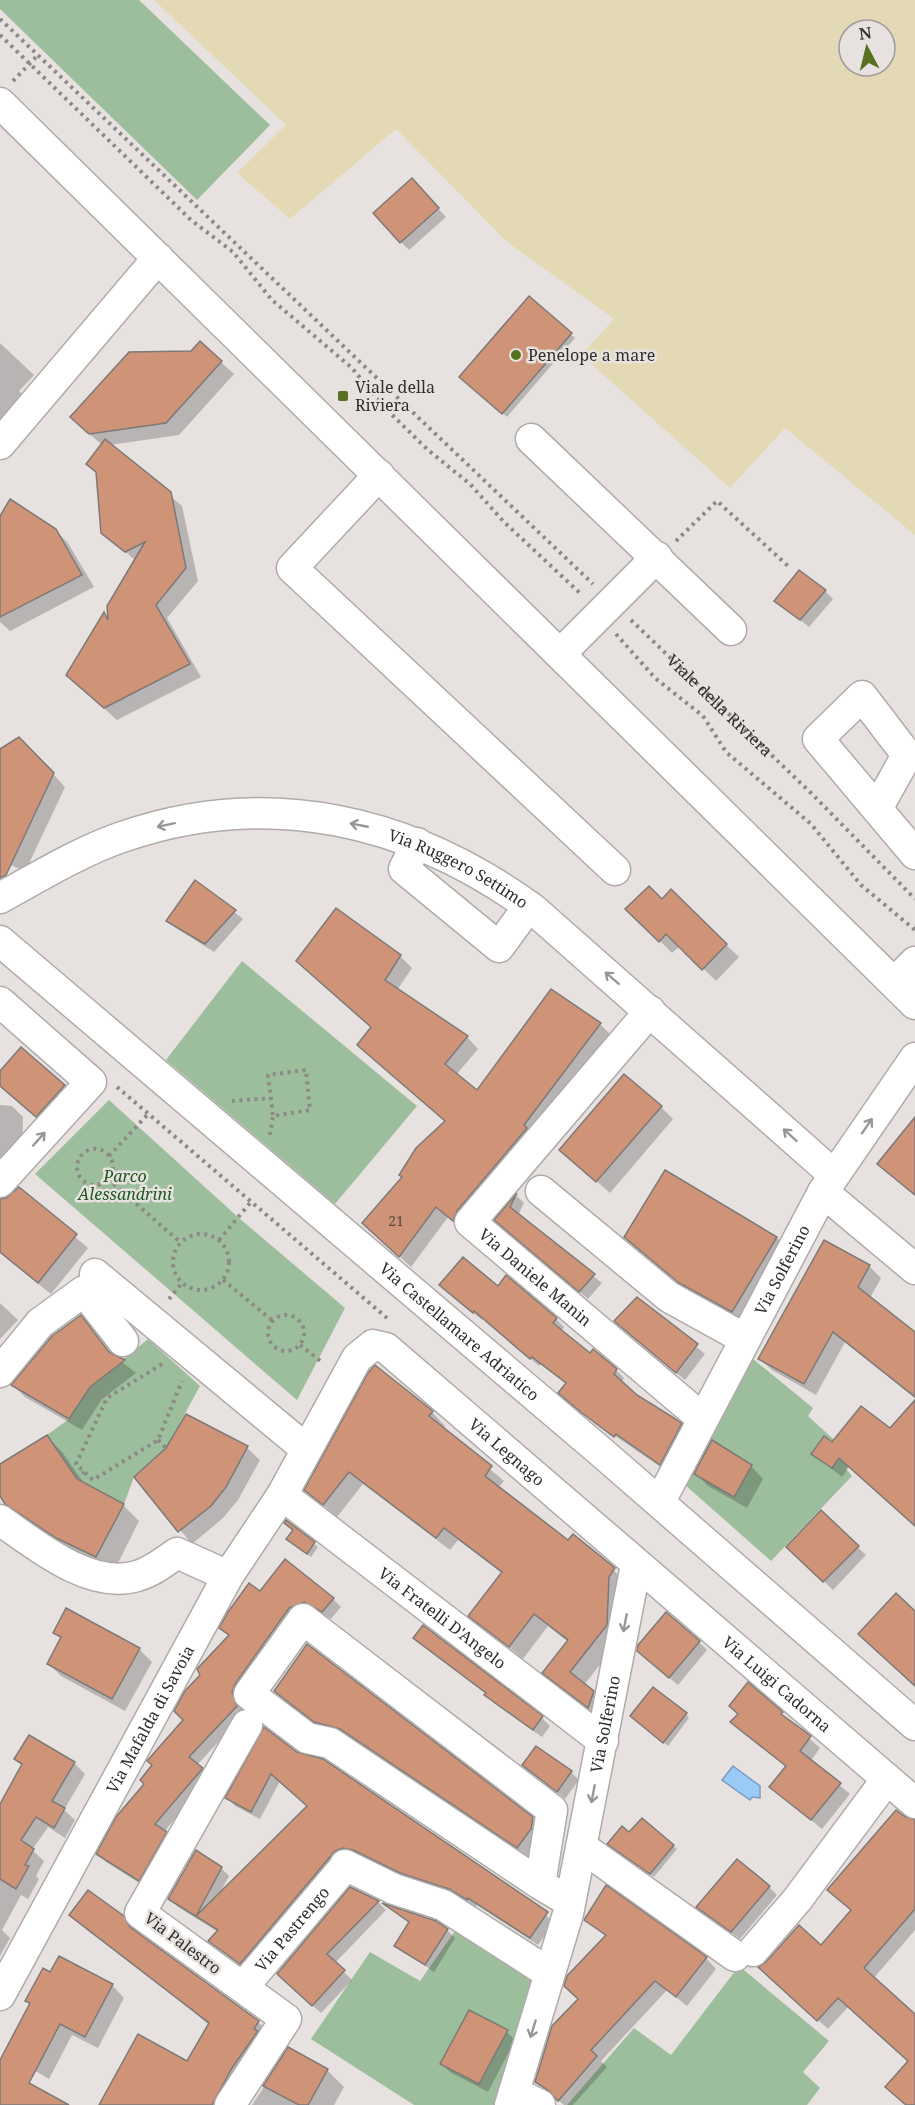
<svg xmlns="http://www.w3.org/2000/svg" width="915" height="2105" font-family="'Noto Serif',serif">
	<style>
		.green { fill: #9dbe9c }
		.sand { fill: #e3dab5; fill-rule: evenodd }
		.water { fill: #9acbf8; stroke: #7a9cbb; stroke-width: 1.5 }
		.shadow { fill: #0003 }
		.building { fill: #cf9478; stroke: #7d7977; stroke-width: 1.5 }
		.lines { fill: none; stroke-linecap: round; stroke-linejoin: round }
		.minor-casing { stroke: #b0aba9; stroke-width: 33 }
		.path { stroke: #8c8987; stroke-width: 4; stroke-dasharray: 3 4.5; stroke-linecap: butt }
		.minor { stroke: #fff; stroke-width: 30 }
		.oneway { stroke: #989796 }
		.poi-dot { fill: #577022; stroke: #e7e2e0; stroke-width: 2 }
		.labels { text-anchor: middle; dominant-baseline: central; stroke-width: 5; stroke-linejoin: round; paint-order: stroke }
		.number-label { font-size: 14px; fill: #584840 }
		.poi-label { font-size: 16px; fill: #312f2e; stroke: #e7e2e0; text-anchor: start }
		.street-label { font-size: 16px; fill: #312f2e; stroke: #e7e2e0 }
		.park-label { font-size: 16px; font-style: italic; fill: #19591d; stroke: #e7e2e0 }
	</style>
	<rect width="100%" height="100%" fill="#e7e2e0"/>
	<g class="green">
		<polygon points="0,0 139,0 270,125 197,200 0,9"/>
		<polygon points="242,961 417,1106 335,1204 166,1060"/>
		<polygon points="109,1100 239,1218 345,1308 297,1400 35,1174"/>
		<polygon points="148,1339 200,1386 166,1448 134,1477 124,1504 77,1479 47,1435 69,1419 90,1387"/>
		<polygon points="753,1359 813,1408 808,1416 855,1459 846,1469 852,1476 771,1561 684,1484"/>
		<polygon points="455,1931 540,1984 500,2105 414,2105 311,2039 370,1952 420,1981"/>
		<polygon points="739,1966 829,2041 803,2072 820,2088 807,2105 567,2105 634,2028 671,2055"/>
	</g>
	<path class="sand" d="M 154,0 L 915,0 L 915,535 L 785,428 L 730,488 L 581,355 L 614,319 L 506,241 L 396,129 L 290,219 L 237,173 L 286,125 ZM 849,30 L 885,30 L 885,66 L 849,66 Z"/>
	<polygon class="water" points="733,1766 760,1786 760,1798 752,1797 750,1800 722,1780"/>
	<g class="shadow">
		<polygon points="420,189 446,217 409,250 401,242"/>
		<polygon points="529,298 575,338 507,417 465,380"/>
		<polygon points="0,343 34,375 19,391 33,405 0,434"/>
		<polygon points="200,343 234,374 179,435 110,445 182,506 198,581 167,618 201,677 117,720 80,687 104,614 110,620 136,561 103,532 102,445 84,429 191,352"/>
		<polygon points="0,519 55,530 68,543 94,587 10,631 0,622"/>
		<polygon points="825,591 833,599 809,627 776,601"/>
		<polygon points="0,751 32,751 65,787 25,872 0,859"/>
		<polygon points="195,882 243,919 214,952 176,928 168,920"/>
		<polygon points="671,892 739,957 716,981 680,946 672,953 628,909 662,901"/>
		<polygon points="336,910 400,956 412,968 397,990 467,1037 478,1049 456,1075 478,1092 600,1024 611,1035 465,1231 448,1217 411,1267 375,1234 404,1178 446,1121 372,1027"/>
		<polygon points="0,1073 64,1086 86,1108 59,1138 0,1085"/>
		<polygon points="0,1105 12,1106 23,1117 22,1155 0,1179"/>
		<polygon points="661,1107 673,1119 610,1193 561,1150"/>
		<polygon points="665,1172 777,1238 793,1254 749,1327 697,1299 626,1237"/>
		<polygon points="26,1195 88,1248 51,1294 0,1253 0,1226"/>
		<polygon points="517,1196 524,1203 518,1215 602,1283 588,1299 496,1220"/>
		<polygon points="869,1266 881,1278 870,1298 915,1334 915,1398 845,1342 816,1395 772,1370 760,1359"/>
		<polygon points="507,1278 556,1319 564,1327 561,1331 590,1355 616,1370 624,1378 621,1383 636,1396 689,1433 668,1472 593,1421 568,1401 567,1384 541,1364 539,1366 483,1318 482,1320 449,1293 498,1288"/>
		<polygon points="637,1299 705,1354 685,1380 625,1330"/>
		<polygon points="0,1303 18,1320 0,1339"/>
		<polygon points="81,1317 113,1355 136,1373 102,1399 82,1430 25,1397 13,1385"/>
		<polygon points="432,1412 445,1426 442,1429 504,1481 498,1488 569,1542 574,1536 628,1583 620,1639 584,1685 607,1706 601,1720 544,1673 568,1642 548,1626 523,1659 470,1616 503,1574 458,1540 450,1550 363,1484 337,1517 306,1490"/>
		<polygon points="186,1416 247,1448 260,1460 238,1500 223,1518 192,1544 136,1477 168,1449"/>
		<polygon points="47,1437 63,1453 85,1485 123,1505 139,1521 113,1573 74,1554 23,1520 0,1494 0,1466"/>
		<polygon points="833,1444 915,1459 915,1525 850,1466 842,1477 813,1454"/>
		<polygon points="751,1466 763,1479 747,1508 708,1486 696,1474"/>
		<polygon points="821,1513 866,1555 833,1590 788,1547"/>
		<polygon points="286,1522 318,1547 311,1557 292,1543 295,1530"/>
		<polygon points="260,1593 333,1599 341,1607 331,1619 314,1609 239,1702 244,1714 197,1765 210,1777 164,1832 174,1841 147,1888 106,1862 98,1854 185,1720 202,1675 229,1636 221,1628"/>
		<polygon points="55,1632 139,1649 152,1662 125,1711 61,1676 48,1663 62,1639"/>
		<polygon points="415,1638 542,1718 550,1726 542,1737 494,1703 487,1694"/>
		<polygon points="699,1642 707,1650 678,1685 647,1659"/>
		<polygon points="748,1684 820,1748 811,1761 850,1794 822,1829 771,1787 786,1767 732,1722 739,1715"/>
		<polygon points="276,1691 532,1819 549,1835 534,1863 332,1738 292,1707"/>
		<polygon points="686,1714 689,1718 668,1746 635,1720"/>
		<polygon points="29,1737 74,1763 85,1774 64,1810 75,1820 65,1838 48,1827 32,1850 44,1861 36,1876 39,1879 28,1899 21,1895 2,1930 10,1938 0,1956 0,1802 2,1803 23,1766 16,1759"/>
		<polygon points="296,1753 322,1761 555,1922 538,1945 477,1905 475,1907 458,1896 410,1881 362,1857 249,1971 210,1941 218,1932 178,1907 170,1899 221,1868 229,1876 220,1893 309,1807 280,1781 260,1819 235,1806 227,1797"/>
		<polygon points="524,1765 571,1772 579,1780 565,1799"/>
		<polygon points="911,1821 915,1821 915,1930 873,1979 915,2016 915,2105 906,2105 909,2062 848,2007 828,2029 770,1977 822,1948 852,1911 839,1900"/>
		<polygon points="673,1846 677,1849 654,1877 613,1847"/>
		<polygon points="769,1887 777,1895 740,1939 698,1907"/>
		<polygon points="607,1888 706,1958 716,1969 687,2006 667,1990 601,2061 607,2067 573,2105 564,2105 537,2082 580,2000 606,1937 586,1920"/>
		<polygon points="351,1889 378,1902 386,1910 335,1963 352,1980 321,2013 287,1982"/>
		<polygon points="388,1906 447,1930 455,1938 434,1972 396,1945 410,1923"/>
		<polygon points="71,1914 123,1917 140,1935 258,2022 275,2038 237,2105 105,2105 188,2063 209,2025 151,1976 88,1931"/>
		<polygon points="51,1974 112,1985 124,1998 98,2048 72,2035 49,2079 20,2062 31,2005 27,2001"/>
		<polygon points="507,2032 515,2040 488,2092 450,2072 442,2064"/>
		<polygon points="289,2049 327,2070 344,2087 334,2105 252,2105"/>
	</g>
	<g class="building">
		<polygon points="412,178 439,208 400,243 373,213"/>
		<polygon points="529,296 572,333 502,414 459,377"/>
		<polygon points="200,341 222,361 166,423 89,434 70,417 129,352 191,351"/>
		<polygon points="105,439 171,492 186,568 156,605 190,664 104,708 66,675 104,612 108,620 107,606 145,542 125,552 101,533 96,472 86,464"/>
		<polygon points="10,499 56,529 82,575 0,617 0,516"/>
		<polygon points="799,570 826,590 800,620 774,601"/>
		<polygon points="19,737 54,773 6,875 0,878 0,749"/>
		<polygon points="195,880 236,910 205,944 166,921"/>
		<polygon points="649,886 662,899 671,889 727,944 702,970 666,934 659,942 625,909"/>
		<polygon points="336,908 401,955 385,980 468,1036 445,1064 477,1090 551,989 601,1023 524,1125 527,1128 457,1211 453,1221 436,1207 399,1257 362,1223 402,1177 399,1175 416,1148 445,1121 357,1045 371,1027 296,961"/>
		<polygon points="21,1047 65,1085 36,1117 0,1086 0,1071"/>
		<polygon points="624,1074 662,1106 596,1182 559,1150"/>
		<polygon points="915,1117 915,1195 877,1164"/>
		<polygon points="665,1170 777,1237 732,1312 679,1283 624,1237"/>
		<polygon points="19,1187 77,1234 38,1283 0,1252 0,1199 6,1198"/>
		<polygon points="517,1193 510,1207 595,1274 579,1292 494,1220"/>
		<polygon points="824,1240 870,1265 858,1287 915,1332 915,1397 833,1332 804,1384 758,1359"/>
		<polygon points="463,1257 498,1286 506,1275 557,1318 553,1323 590,1353 593,1349 617,1369 614,1374 637,1395 682,1423 660,1465 616,1434 614,1437 582,1413 558,1393 566,1383 532,1357 530,1359 474,1311 473,1313 439,1285"/>
		<polygon points="637,1297 698,1344 676,1373 614,1321"/>
		<polygon points="81,1315 109,1352 125,1360 90,1387 69,1419 11,1385 52,1336"/>
		<polygon points="375,1365 433,1411 429,1416 492,1466 485,1476 568,1540 573,1534 615,1568 609,1577 607,1625 570,1672 594,1691 588,1708 542,1673 568,1640 534,1614 509,1647 468,1616 502,1572 444,1528 436,1538 349,1472 323,1505 304,1490 368,1373"/>
		<polygon points="915,1400 915,1526 839,1458 832,1468 811,1454 824,1436 832,1442 861,1406 890,1428"/>
		<polygon points="186,1414 248,1446 226,1487 211,1506 178,1532 134,1477 166,1448"/>
		<polygon points="47,1435 77,1479 124,1504 96,1557 56,1538 5,1504 0,1496 0,1464"/>
		<polygon points="712,1440 752,1465 734,1497 694,1474"/>
		<polygon points="821,1510 859,1546 823,1582 786,1547"/>
		<polygon points="286,1520 315,1542 307,1554 286,1539 293,1530 284,1523"/>
		<polygon points="285,1559 334,1598 322,1612 304,1602 289,1608 235,1684 232,1693 237,1706 189,1757 203,1768 155,1824 167,1832 139,1881 96,1854 116,1817 144,1784 140,1780 152,1765 147,1761 183,1720 174,1711 185,1691 200,1675 197,1669 229,1635 219,1628 228,1612 249,1583 260,1591"/>
		<polygon points="896,1593 915,1611 915,1686 858,1634"/>
		<polygon points="66,1608 140,1648 112,1699 47,1664 61,1637 53,1633"/>
		<polygon points="666,1612 700,1641 669,1678 637,1651 638,1645"/>
		<polygon points="423,1625 543,1716 533,1730 484,1695 486,1693 413,1638"/>
		<polygon points="307,1644 533,1817 531,1829 517,1848 340,1729 314,1722 274,1691"/>
		<polygon points="748,1682 783,1712 781,1714 811,1736 800,1751 841,1783 811,1820 769,1787 786,1766 730,1722 738,1714 729,1706"/>
		<polygon points="653,1687 687,1713 663,1743 630,1716"/>
		<polygon points="264,1727 297,1752 323,1759 548,1912 530,1938 468,1898 467,1900 449,1889 400,1873 353,1850 343,1848 335,1851 240,1964 208,1941 218,1930 168,1899 196,1850 222,1867 196,1916 307,1806 271,1774 251,1812 225,1798"/>
		<polygon points="29,1735 75,1762 52,1801 65,1808 54,1828 36,1817 21,1840 34,1849 25,1865 29,1866 16,1889 0,1879 0,1804 22,1764 14,1759"/>
		<polygon points="536,1746 572,1771 557,1792 522,1765"/>
		<polygon points="896,1810 904,1816 915,1820 915,1909 864,1968 915,2014 915,2105 906,2105 885,2087 908,2061 838,1998 817,2021 758,1967 766,1962 799,1925 821,1945 851,1910 827,1890"/>
		<polygon points="642,1818 674,1845 650,1874 607,1844 622,1826 629,1832"/>
		<polygon points="737,1859 770,1886 731,1932 696,1907"/>
		<polygon points="606,1885 707,1957 676,1997 655,1981 591,2050 597,2056 558,2101 548,2090 535,2082 552,2026 578,1999 564,1986 567,1976 606,1935 584,1920"/>
		<polygon points="350,1887 379,1901 327,1954 345,1970 312,2006 277,1974"/>
		<polygon points="88,1890 124,1916 130,1927 259,2021 254,2029 258,2031 232,2068 212,2105 99,2105 138,2034 187,2061 209,2023 69,1915"/>
		<polygon points="382,1903 436,1921 448,1929 425,1965 394,1946 409,1922"/>
		<polygon points="59,1956 113,1984 85,2037 60,2024 29,2083 69,2105 0,2105 0,2060 30,2003 25,2001 43,1968 50,1972"/>
		<polygon points="469,2010 508,2030 479,2084 440,2064"/>
		<polygon points="288,2047 328,2069 308,2105 299,2105 263,2086"/>
	</g>
	<g class="lines">
		<defs>
			<g id="minor">
				<polyline points="0,103 915,1004"/>
				<polyline points="531,439 731,630"/>
				<polyline points="0,444 158,258"/>
				<polyline points="379,475 292,568 615,870"/>
				<polyline points="560,654 657,557"/>
				<polyline points="877,809 907,755 862,696 818,739 915,854"/>
				<polyline points="417,843 404,869 499,947 529,906"/>
				<path id="s2" d="M 0,898 C 40,876 79,852 122,837 C 268,786 412,820 534,910 L 833,1174"/>
				<path id="s3" d="M 0,941 L 600,1451 L 915,1725"/>
				<polyline points="894,983 915,962"/>
				<polyline points="0,1002 91,1082 0,1182"/>
				<path id="s4" d="M 650,1011 L 470,1222 L 703,1419"/>
				<polyline points="541,1191 669,1297 745,1339"/>
				<polyline points="823,1192 915,1269"/>
				<polyline points="95,1274 306,1449"/>
				<polyline points="0,1372 40,1323 84,1291 123,1341"/>
				<path id="s5" d="M 666,1490 L 823,1192 L 915,1058"/>
				<path id="s6" d="M 282,1495 L 603,1741"/>
				<path d="M 0,1520 C 37,1546 90,1590 137,1576 C 152,1572 165,1561 177,1553 L 228,1576"/>
				<polyline points="582,1847 735,1956"/>
				<polyline points="345,1865 394,1889 443,1905 549,1973"/>
				<polyline points="540,1884 552,1810 303,1619 249,1694 307,1738 330,1743 540,1884 570,1902"/>
				<polyline points="753,1951 797,1900 887,1779"/>
				<path id="s7" d="M 243,1987 L 342,1870"/>
				<path id="s8" d="M 0,1995 L 228,1576 L 282,1495 L 357,1358 L 373,1345 L 386,1348 L 915,1803"/>
				<polyline points="514,2092 540,2105"/>
				<polyline points="230,2105 286,2019 140,1913 247,1725"/>
				<path id="s9" d="M 510,2105 L 568,1914 L 636,1565"/>
			</g>
		</defs>
		<use href="#minor" class="minor-casing"/>
		<g class="path">
			<polyline points="0,19 593,584"/>
			<polyline points="0,35 191,220 233,252 272,300 352,368 384,407 428,450 470,484 504,522 582,595"/>
			<polyline points="13,81 38,55"/>
			<polyline points="676,541 717,501 788,566"/>
			<path id="s1" d="M 631,620 L 811,793 L 915,899"/>
			<polyline points="616,634 655,678 703,716 726,752 811,824 861,885 915,930"/>
			<polyline points="117,1087 387,1318"/>
			<polyline points="232,1101 270,1098"/>
			<polyline points="270,1135 273,1116 310,1110 306,1070 268,1075 273,1116"/>
			<circle cx="95" cy="1167" r="18"/>
			<polyline points="109,1156 148,1114"/>
			<polyline points="108,1179 181,1243"/>
			<circle cx="201" cy="1262" r="28"/>
			<polyline points="219,1240 251,1202"/>
			<polyline points="223,1280 273,1321"/>
			<polyline points="169,1299 182,1283"/>
			<circle cx="286" cy="1333" r="18"/>
			<polyline points="300,1345 323,1363"/>
			<polyline points="162,1364 107,1398 76,1464 93,1480 158,1440 182,1381"/>
			<polyline points="90,1387 107,1398"/>
			<polyline points="158,1440 166,1448"/>
			<polyline points="77,1479 84,1472"/>
		</g>
		<use href="#minor" class="minor"/>
	</g>
	<defs><path id="oneway-shaft" d="M-6 0H5M1.5-3L5.5 0L1.5 3" fill="none" stroke-width="1.6" stroke-linecap="round" stroke-linejoin="round" transform="scale(1.5)"/></defs>
	<g class="oneway">
		<use href="#oneway-shaft" transform="translate(166 825) rotate(168)"/>
		<use href="#oneway-shaft" transform="translate(359 825) rotate(-169)"/>
		<use href="#oneway-shaft" transform="translate(612 978) rotate(-139)"/>
		<use href="#oneway-shaft" transform="translate(867 1126) rotate(-55)"/>
		<use href="#oneway-shaft" transform="translate(790 1135) rotate(-138)"/>
		<use href="#oneway-shaft" transform="translate(39 1139) rotate(-48)"/>
		<use href="#oneway-shaft" transform="translate(625 1623) rotate(101)"/>
		<use href="#oneway-shaft" transform="translate(593 1794) rotate(101)"/>
		<use href="#oneway-shaft" transform="translate(533 2029) rotate(107)"/>
	</g>
	<g class="poi-dot">
		<circle cx="516" cy="355" r="6"/>
		<rect x="337" y="390" width="12" height="12" rx="3"/>
	</g>
	<g class="labels">
		<g class="number-label">
			<text x="396" y="1220">21</text>
		</g>
		<g class="poi-label">
			<text x="528" y="355">Penelope a mare</text>
			<text x="355" y="387">Viale della<tspan x="355" dy="18">Riviera</tspan></text>
		</g>
		<g class="street-label">
			<text stroke="none"><textPath href="#s1" startOffset="123">Viale della Riviera</textPath></text>
			<text stroke="none"><textPath href="#s2" startOffset="486">Via Ruggero Settimo</textPath></text>
			<text stroke="none"><textPath href="#s5" startOffset="249">Via Solferino</textPath></text>
			<text stroke="none"><textPath href="#s4" startOffset="363">Via Daniele Manin</textPath></text>
			<text stroke="none"><textPath href="#s3" startOffset="603">Via Castellamare Adriatico</textPath></text>
			<text stroke="none"><textPath href="#s8" startOffset="924">Via Legnago</textPath></text>
			<text stroke="none"><textPath href="#s6" startOffset="202">Via Fratelli D'Angelo</textPath></text>
			<text stroke="none"><textPath href="#s8" startOffset="1280">Via Luigi Cadorna</textPath></text>
			<text stroke="none"><textPath href="#s8" startOffset="314">Via Mafalda di Savoia</textPath></text>
			<text stroke="none"><textPath href="#s9" startOffset="393">Via Solferino</textPath></text>
			<text stroke="none"><textPath href="#s7" startOffset="76">Via Pastrengo</textPath></text>
			<text transform="translate(183 1943) rotate(37)">Via Palestro</text>
		</g>
		<g class="park-label">
			<text x="125" y="1176">Parco<tspan x="125" dy="18">Alessandrini</tspan></text>
		</g>
	</g>
	<g transform="translate(867 48) rotate(353)"><circle r="28" fill="#e7e2e0" stroke="#9e9a99" stroke-width="1.5"/>
	<path d="M0-4.5L10 22L0 15L-10 22Z" fill="#577022"/>
	<text y="-9" font-size="16" font-weight="bold" text-anchor="middle" fill="#312f2e">N</text>
	</g>
</svg>
